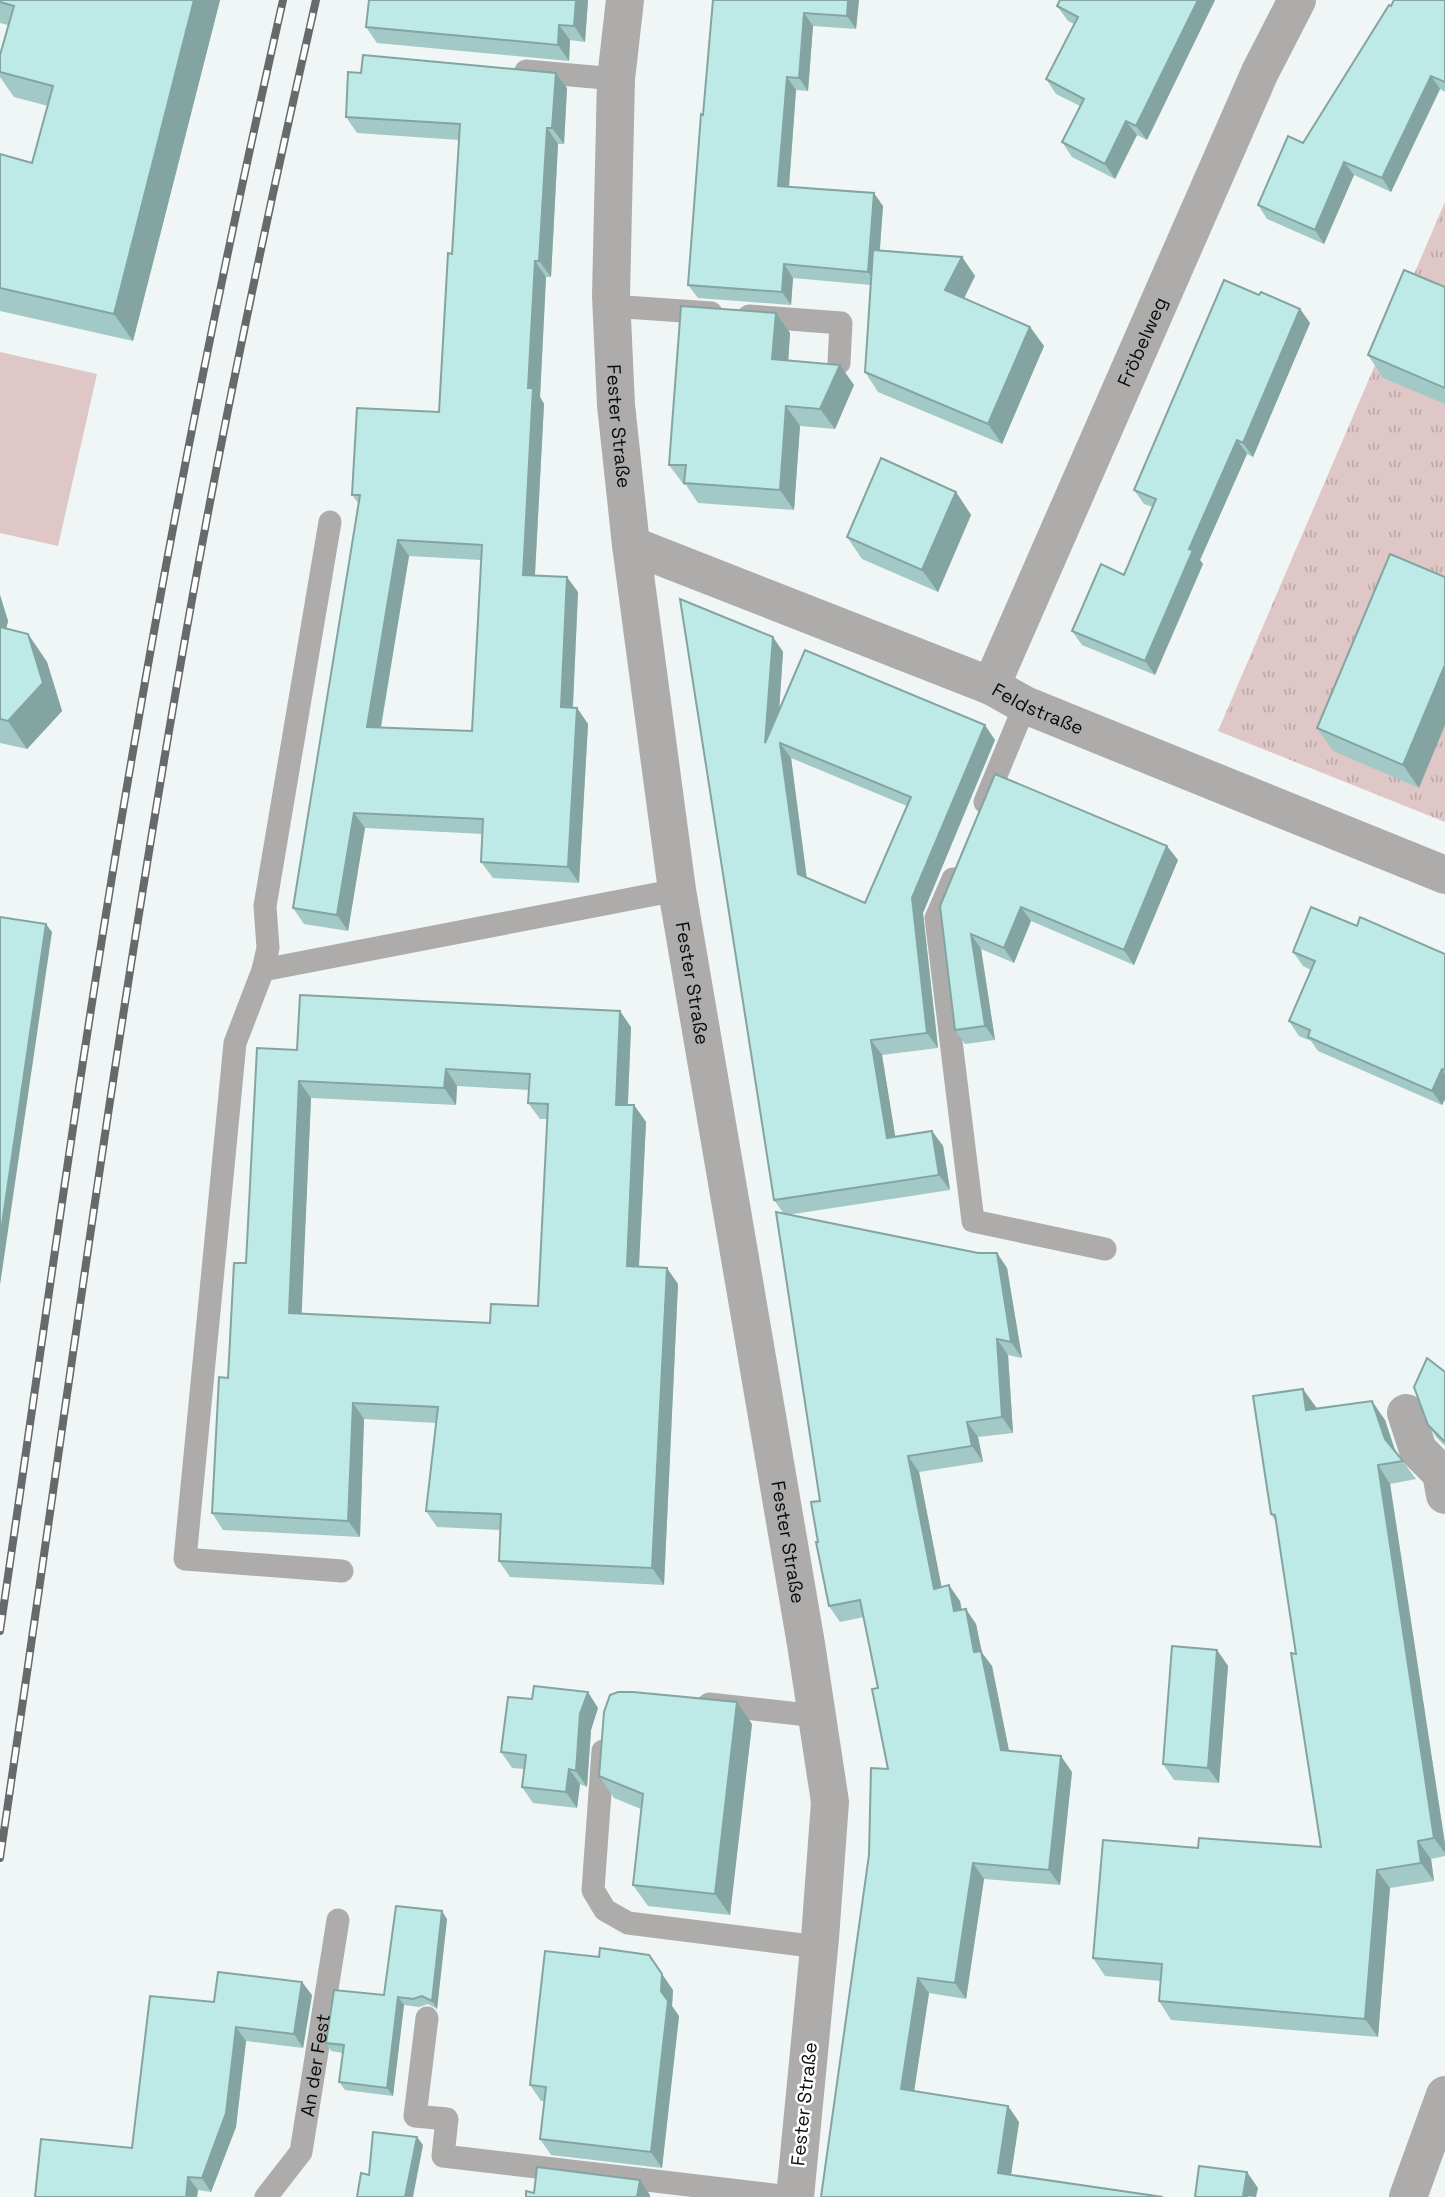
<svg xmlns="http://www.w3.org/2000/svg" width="1445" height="2197" font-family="'Space Grotesk',sans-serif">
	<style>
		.grass { fill: url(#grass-tufts) }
		.pitch { fill: #dfc6c7 }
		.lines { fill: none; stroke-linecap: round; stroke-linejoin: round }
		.lane { stroke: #aeabab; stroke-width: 23 }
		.street { stroke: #aeabab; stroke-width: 38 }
		.rail-casing { stroke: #666a6a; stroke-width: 8 }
		.rail { stroke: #fff; stroke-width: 5; stroke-dasharray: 16; stroke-linecap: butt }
		.wall { fill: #a3c9c6; fill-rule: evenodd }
		.shaded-wall { fill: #84a4a1 }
		.building { fill: #bdeae6; stroke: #84a4a1; stroke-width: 2; fill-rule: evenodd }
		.labels { text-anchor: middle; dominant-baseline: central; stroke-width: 5; stroke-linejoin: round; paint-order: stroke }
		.street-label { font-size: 19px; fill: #0a0c0c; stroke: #fff }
	</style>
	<defs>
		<pattern id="grass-tufts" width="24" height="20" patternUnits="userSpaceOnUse" patternTransform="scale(1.75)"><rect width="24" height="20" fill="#dfc6c7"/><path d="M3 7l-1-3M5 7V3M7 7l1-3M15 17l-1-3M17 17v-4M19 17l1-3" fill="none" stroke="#bea9aa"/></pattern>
	</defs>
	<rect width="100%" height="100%" fill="#eff6f5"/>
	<polygon class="grass" points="1445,202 1445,822 1218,731"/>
	<polygon class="pitch" points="0,352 97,374 58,546 0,533"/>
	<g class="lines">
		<g class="lane">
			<polyline points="526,71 616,79"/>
			<polyline points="611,306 711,313"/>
			<polyline points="749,316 841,323 839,363"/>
			<polyline points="330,522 265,906 268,948 263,970 235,1043 185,1559 342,1571"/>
			<polyline points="985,802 1025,705"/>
			<polyline points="953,879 936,918 973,1221 1105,1249"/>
			<polyline points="263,970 677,890"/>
			<polyline points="709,1704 817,1716"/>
			<polyline points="603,1751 593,1890 605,1910 628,1923 819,1947"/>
			<polyline points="427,2018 415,2116 447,2119 443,2156 790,2197"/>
			<path id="s1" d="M 266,2197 L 301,2152 L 338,1920"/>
		</g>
		<g class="street">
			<path id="s2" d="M 625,0 L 616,79 L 611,296 L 616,405 L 631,545 L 677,890 L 806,1644 L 830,1802 L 820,1938 L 795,2197"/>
			<path id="s3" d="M 631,545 L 991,686 L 1025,705 L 1445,875"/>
			<path id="s4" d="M 991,686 L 1260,72 L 1297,0"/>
			<polyline points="1406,1413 1418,1450 1441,1473 1445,1495"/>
			<polyline points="1408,2197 1445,2095"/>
		</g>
		<defs>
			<g id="rail">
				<path d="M 0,1631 C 44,1332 84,1032 136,734 C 178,488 228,243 283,0"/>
				<path d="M 0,1858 C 61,1446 115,1032 188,622 C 225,413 269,206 316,0"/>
			</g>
		</defs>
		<use href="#rail" class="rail-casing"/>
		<use href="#rail" class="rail"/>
	</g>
	<g class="wall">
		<polygon points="0,0 220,0 133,341 0,311 0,154 32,163 48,106 14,97 0,77 0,55 8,25 0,23"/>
		<polygon points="588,0 585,42 570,40 569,61 377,43 366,27"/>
		<polygon points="713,0 859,0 856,29 813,26 808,91 796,90 789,187 883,206 880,250 962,257 975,276 964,299 1030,327 1044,346 1002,444 878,392 865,372 871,285 793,278 791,305 698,298 688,285"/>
		<polygon points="1060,0 1215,0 1147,140 1137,135 1115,179 1072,157 1062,142 1080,106 1056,94 1046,79 1074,24 1068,21 1057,6"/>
		<polygon points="1445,0 1445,92 1440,89 1391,192 1354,175 1324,244 1267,219 1258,205 1303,143"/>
		<path d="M 361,73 L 556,73 L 567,88 L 564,144 L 558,144 L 551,277 L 546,277 L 540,397 L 544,404 L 535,575 L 578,592 L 573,708 L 577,708 L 588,724 L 579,883 L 493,878 L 481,862 L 483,834 L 365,828 L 348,931 L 304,924 L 293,908 L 359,504 L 352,495 L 439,412 L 452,254 L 459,140 L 357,133 L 346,117 ZM 409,556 L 481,560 L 472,731 L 381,728 Z"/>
		<polygon points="1445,287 1445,404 1383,378 1368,355"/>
		<polygon points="1259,295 1300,309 1310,323 1253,457 1247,454 1200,560 1203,564 1155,675 1082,645 1072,631 1124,575 1153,507 1144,504 1134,490"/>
		<polygon points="776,313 790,333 788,361 854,385 835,429 800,426 794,510 698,503 686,485 684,485 669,465"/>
		<polygon points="956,492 971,515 938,592 862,559 847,537"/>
		<polygon points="1390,554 1419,788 1333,751 1317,728"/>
		<polygon points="0,595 8,621 6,629 28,634 47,662 62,711 27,749 0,743"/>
		<path d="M 773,637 L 783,652 L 779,710 L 995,740 L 923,913 L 938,1048 L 882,1055 L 895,1137 L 932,1131 L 943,1146 L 950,1190 L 787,1215 L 978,1253 L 997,1253 L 1007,1268 L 1022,1358 L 1008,1355 L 1013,1433 L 978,1437 L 983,1462 L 919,1472 L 941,1587 L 960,1601 L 961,1609 L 976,1624 L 982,1653 L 992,1666 L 1009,1751 L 1072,1772 L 1060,1885 L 984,1879 L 966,1999 L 929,1993 L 914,2091 L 1008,2106 L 1019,2122 L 1011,2175 L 821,2197 L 888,1769 L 878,1688 L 864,1617 L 840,1622 L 829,1606 L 818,1542 L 820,1501 L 784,1214 L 774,1200 ZM 791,758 L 907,806 L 865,903 L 807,878 Z"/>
		<polygon points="1178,860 1134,965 1031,921 1014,963 981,949 995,1040 965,1044 955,1030 940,906"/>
		<polygon points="1357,926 1445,954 1445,1099 1442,1105 1318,1051 1311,1041 1299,1036 1289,1021 1311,970 1303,966 1293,952"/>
		<path d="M 631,1027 L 628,1105 L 634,1105 L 646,1122 L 639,1267 L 678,1284 L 664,1585 L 510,1577 L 499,1561 L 500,1530 L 437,1527 L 426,1511 L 436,1423 L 364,1419 L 360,1537 L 223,1530 L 212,1513 L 228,1378 L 246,1263 L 297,1050 ZM 457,1086 L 529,1090 L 528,1103 L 540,1119 L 547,1119 L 538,1306 L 490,1323 L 301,1314 L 311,1098 L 456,1105 Z"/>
		<polygon points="1445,1372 1445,1446 1437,1438 1428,1425"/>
		<polygon points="1316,1407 1316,1409 1385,1420 1396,1452 1416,1479 1390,1484 1445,1844 1445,1856 1431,1859 1434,1881 1390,1888 1378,2037 1171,2020 1159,2001 1161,1981 1105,1976 1093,1958 1198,1848 1321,1847 1296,1654 1276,1522 1271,1514"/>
		<polygon points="1217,1650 1228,1666 1219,1783 1174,1780 1163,1764"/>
		<polygon points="598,1708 591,1730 587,1787 580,1784 577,1808 533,1803 522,1787 524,1769 512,1768 501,1752"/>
		<polygon points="752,1724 730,1915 648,1906 633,1885 641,1809 614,1798 599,1776"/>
		<polygon points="447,1919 437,2009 428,2004 419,2007 404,2005 393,2096 345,2090 339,2082 343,2053 331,2051 326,2043 384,1995"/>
		<polygon points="673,1990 672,2006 679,2016 662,2168 551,2155 540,2139 545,2101 541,2101 530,2085"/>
		<polygon points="312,1995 303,2048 246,2041 236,2127 211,2192 198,2190 197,2197 35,2197 132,2148 214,2002"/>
	</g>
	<g class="shaded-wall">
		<polygon points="194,0 220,0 133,341 114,314"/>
		<polygon points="576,0 588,0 585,42 574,26"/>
		<polygon points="848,0 859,0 856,29 847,16"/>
		<polygon points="1198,0 1215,0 1147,140 1136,126"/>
		<polygon points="804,13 813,26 808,91 799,78"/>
		<polygon points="559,25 570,40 569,61 558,45"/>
		<polygon points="556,73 567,88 564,144 552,128"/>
		<polygon points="1431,76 1440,89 1391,192 1382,178"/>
		<polygon points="787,77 796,90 788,199 778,186"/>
		<polygon points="1126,121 1137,135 1115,179 1105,164"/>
		<polygon points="547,128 558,144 551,277 539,261"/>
		<polygon points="1344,162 1354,175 1324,244 1315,230"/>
		<polygon points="874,193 883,206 877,285 868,272"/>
		<polygon points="962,257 975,276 958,310 945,290"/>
		<polygon points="535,261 546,277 540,397 544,404 534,591 523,575 528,388"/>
		<polygon points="784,264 793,278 791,305 782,292"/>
		<polygon points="1300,309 1310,323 1253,457 1243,443"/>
		<polygon points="776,313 790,333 787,380 772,359"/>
		<polygon points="1030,327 1044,346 1002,444 988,424"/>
		<polygon points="840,365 854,385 835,429 820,409"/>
		<polygon points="786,406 800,426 794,510 780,490"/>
		<polygon points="1237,440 1247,454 1200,560 1203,564 1155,675 1145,661 1189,549"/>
		<polygon points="956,492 971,515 938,592 922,570"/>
		<polygon points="398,540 409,556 378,743 367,727"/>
		<polygon points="567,577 578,592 572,723 561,707"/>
		<polygon points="0,595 8,621 1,651 0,649"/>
		<polygon points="28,634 47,662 62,711 27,749 8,721"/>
		<polygon points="773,637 783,652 776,758 765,743"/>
		<polygon points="1445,665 1445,725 1419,788 1403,765"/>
		<polygon points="577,708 588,724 579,883 568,867"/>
		<polygon points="985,725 995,740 923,913 938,1048 927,1033 912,898"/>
		<polygon points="780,743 791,758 808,889 798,874"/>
		<polygon points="354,813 365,828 348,931 337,915"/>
		<polygon points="1167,846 1178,860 1134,965 1124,950"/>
		<polygon points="1021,907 1031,921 1014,963 1004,948"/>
		<polygon points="46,924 52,932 0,1285 0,1238"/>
		<polygon points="971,934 981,949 995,1040 985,1026"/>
		<polygon points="620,1011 631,1027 627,1121 616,1105"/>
		<polygon points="871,1040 882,1055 898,1153 887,1138"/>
		<polygon points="446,1069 457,1086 456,1105 444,1088"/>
		<polygon points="1442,1069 1445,1074 1445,1099 1442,1105 1432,1091"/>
		<polygon points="299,1081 311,1098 301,1329 289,1313"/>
		<polygon points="634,1105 646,1122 638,1283 627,1266"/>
		<polygon points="932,1131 943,1146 950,1190 939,1175"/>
		<polygon points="997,1253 1007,1268 1022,1358 1011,1342"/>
		<polygon points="667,1268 678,1284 664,1585 652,1568"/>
		<polygon points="997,1339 1008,1355 1013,1433 1002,1417"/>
		<polygon points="1303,1389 1316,1407 1319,1428 1306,1410"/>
		<polygon points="1372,1401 1385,1420 1397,1457 1385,1439"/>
		<polygon points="353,1403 364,1419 360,1537 348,1521"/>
		<polygon points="967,1422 978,1437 983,1462 972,1446"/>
		<polygon points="908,1456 919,1472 945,1604 934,1589"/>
		<polygon points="1378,1465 1390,1484 1445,1844 1445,1853 1434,1838"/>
		<polygon points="949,1585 960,1601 965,1626 954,1611"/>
		<polygon points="966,1609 976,1624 982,1653 992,1666 1012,1766 1001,1750 974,1652"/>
		<polygon points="1217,1650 1228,1666 1219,1783 1208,1768"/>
		<polygon points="588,1692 598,1708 591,1730 587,1787 576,1771 580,1714"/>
		<polygon points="737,1702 752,1724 730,1915 715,1894"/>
		<polygon points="1061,1756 1072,1772 1060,1885 1049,1870"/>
		<polygon points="569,1769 580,1784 577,1808 566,1792"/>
		<polygon points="1418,1841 1431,1859 1434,1881 1421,1863"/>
		<polygon points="973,1863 984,1879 966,1999 955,1983"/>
		<polygon points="1377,1870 1390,1888 1378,2037 1365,2019"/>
		<polygon points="442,1911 447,1919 437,2009 432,2001"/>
		<polygon points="649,1955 673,1990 672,2006 679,2016 662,2168 651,2152 661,1991"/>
		<polygon points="918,1978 929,1993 912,2105 901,2089"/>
		<polygon points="302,1982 312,1995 303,2048 294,2034"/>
		<polygon points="398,1997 404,2005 393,2096 387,2088"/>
		<polygon points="236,2027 246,2041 236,2127 211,2192 202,2178"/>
		<polygon points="1008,2106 1019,2122 1009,2188 998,2173"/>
		<polygon points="417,2137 423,2145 413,2197 405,2197"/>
		<polygon points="1247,2172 1258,2188 1256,2197 1243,2196"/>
		<polygon points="188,2177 198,2190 197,2197 186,2197"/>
		<polygon points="640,2180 650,2195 650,2197 637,2197"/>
	</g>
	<g class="building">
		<polygon points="0,0 194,0 114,314 0,288 0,154 32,163 53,86 0,72 0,55 14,6 0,2"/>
		<polygon points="369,0 576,0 574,26 559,25 558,45 366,27"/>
		<polygon points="713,0 848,0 847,16 804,13 799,78 787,77 778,186 874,193 868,272 784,264 782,292 688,285 701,114 703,115"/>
		<polygon points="1060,0 1198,0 1136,126 1126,121 1105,164 1062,142 1084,99 1046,79 1078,17 1057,6"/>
		<polygon points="1394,0 1445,0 1445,82 1431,76 1382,178 1344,162 1315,230 1258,205 1288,136 1303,143 1389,5 1391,6"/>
		<path d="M 363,55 L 556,73 L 552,128 L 547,128 L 539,261 L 535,261 L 528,388 L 533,388 L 523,575 L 567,577 L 561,707 L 577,708 L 568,867 L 481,862 L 483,819 L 354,813 L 337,915 L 293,908 L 360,495 L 352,495 L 357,408 L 439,412 L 448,253 L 452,254 L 460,124 L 346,117 L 348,72 L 361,73 ZM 398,540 L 482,545 L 472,731 L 367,727 Z"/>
		<polygon points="873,250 962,257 945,290 1030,327 988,424 865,372"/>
		<polygon points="1404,270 1445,287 1445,388 1368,355"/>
		<polygon points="1224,280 1259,295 1261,292 1300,309 1243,443 1237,440 1189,549 1193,550 1145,661 1072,631 1101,564 1124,575 1156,499 1134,490"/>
		<polygon points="681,306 776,313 772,359 840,365 820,409 786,406 780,490 684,483 686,465 669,465"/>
		<polygon points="881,458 956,492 922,570 847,537"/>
		<polygon points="1390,554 1445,577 1445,665 1403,765 1317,728"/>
		<path d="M 680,599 L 773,637 L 765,743 L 805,650 L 985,725 L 912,898 L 927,1033 L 871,1040 L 887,1138 L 932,1131 L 939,1175 L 774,1200 ZM 780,743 L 911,797 L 865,903 L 798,874 Z"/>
		<polygon points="0,627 28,634 43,683 8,721 0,719"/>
		<polygon points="995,774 1167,846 1124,950 1021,907 1004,948 971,934 985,1026 955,1030 940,906"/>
		<polygon points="1311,907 1357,926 1360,917 1445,954 1445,1070 1442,1069 1432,1091 1308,1037 1310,1030 1289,1021 1315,961 1293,952"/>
		<polygon points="0,917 46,924 0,1238"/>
		<path d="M 300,995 L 620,1011 L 616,1105 L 634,1105 L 627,1266 L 667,1268 L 652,1568 L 499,1561 L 501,1514 L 426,1511 L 438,1407 L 353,1403 L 348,1521 L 212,1513 L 219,1377 L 228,1378 L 234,1263 L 246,1263 L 257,1048 L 297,1050 ZM 446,1069 L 530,1074 L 528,1103 L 548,1104 L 538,1306 L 491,1304 L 490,1323 L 289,1313 L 299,1081 L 444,1088 Z"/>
		<polygon points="776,1212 978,1253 997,1253 1011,1342 997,1339 1002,1417 967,1422 972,1446 908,1456 934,1589 949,1585 954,1611 966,1609 974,1652 981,1651 1001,1750 1061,1756 1049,1870 973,1863 955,1983 918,1978 901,2089 1008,2106 998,2173 1163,2197 821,2197 869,1855 871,1768 888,1769 872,1689 878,1688 860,1600 829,1606 816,1542 818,1542 811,1502 820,1501"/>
		<polygon points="1427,1358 1445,1372 1445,1442 1428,1425 1414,1387"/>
		<polygon points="1303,1389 1306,1410 1372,1401 1385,1439 1403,1461 1378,1465 1434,1838 1418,1841 1421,1863 1377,1870 1365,2019 1159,2001 1162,1964 1093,1958 1103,1840 1198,1848 1199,1838 1321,1847 1291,1653 1296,1654 1275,1515 1271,1514 1253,1396"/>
		<polygon points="1172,1646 1217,1650 1208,1768 1163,1764"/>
		<polygon points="534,1686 588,1692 580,1714 576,1771 569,1769 566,1792 522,1787 526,1755 501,1752 508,1697 532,1699"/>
		<polygon points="618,1692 633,1692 737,1702 715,1894 633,1885 643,1794 599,1776 604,1712 610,1695"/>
		<polygon points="396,1906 442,1911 432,2001 422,1996 413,1999 398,1997 387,2088 339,2082 344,2045 326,2043 334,1990 384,1995"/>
		<polygon points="600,1948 649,1955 662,1974 661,1991 668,2001 651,2152 540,2139 546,2087 530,2085 545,1951 599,1957"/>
		<polygon points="218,1972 302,1982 294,2034 236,2027 226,2113 202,2178 188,2177 186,2197 35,2197 41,2139 132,2148 150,1996 214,2002"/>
		<polygon points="373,2132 417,2137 405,2197 357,2197 361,2173 369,2175"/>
		<polygon points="1199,2166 1247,2172 1243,2196 1248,2197 1195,2197"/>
		<polygon points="537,2167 640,2180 637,2197 526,2197 526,2191 534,2193"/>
	</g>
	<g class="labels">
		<g class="street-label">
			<text stroke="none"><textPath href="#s4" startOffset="376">Fröbelweg</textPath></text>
			<text stroke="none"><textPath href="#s2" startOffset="427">Fester Straße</textPath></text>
			<text stroke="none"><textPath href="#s3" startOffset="439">Feldstraße</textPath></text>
			<text stroke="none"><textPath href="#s2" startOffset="989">Fester Straße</textPath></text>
			<text stroke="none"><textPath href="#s2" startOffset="1556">Fester Straße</textPath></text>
			<text stroke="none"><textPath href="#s1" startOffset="145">An der Fest</textPath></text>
			<text transform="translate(804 2104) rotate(-84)">Fester Straße</text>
		</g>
	</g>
</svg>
